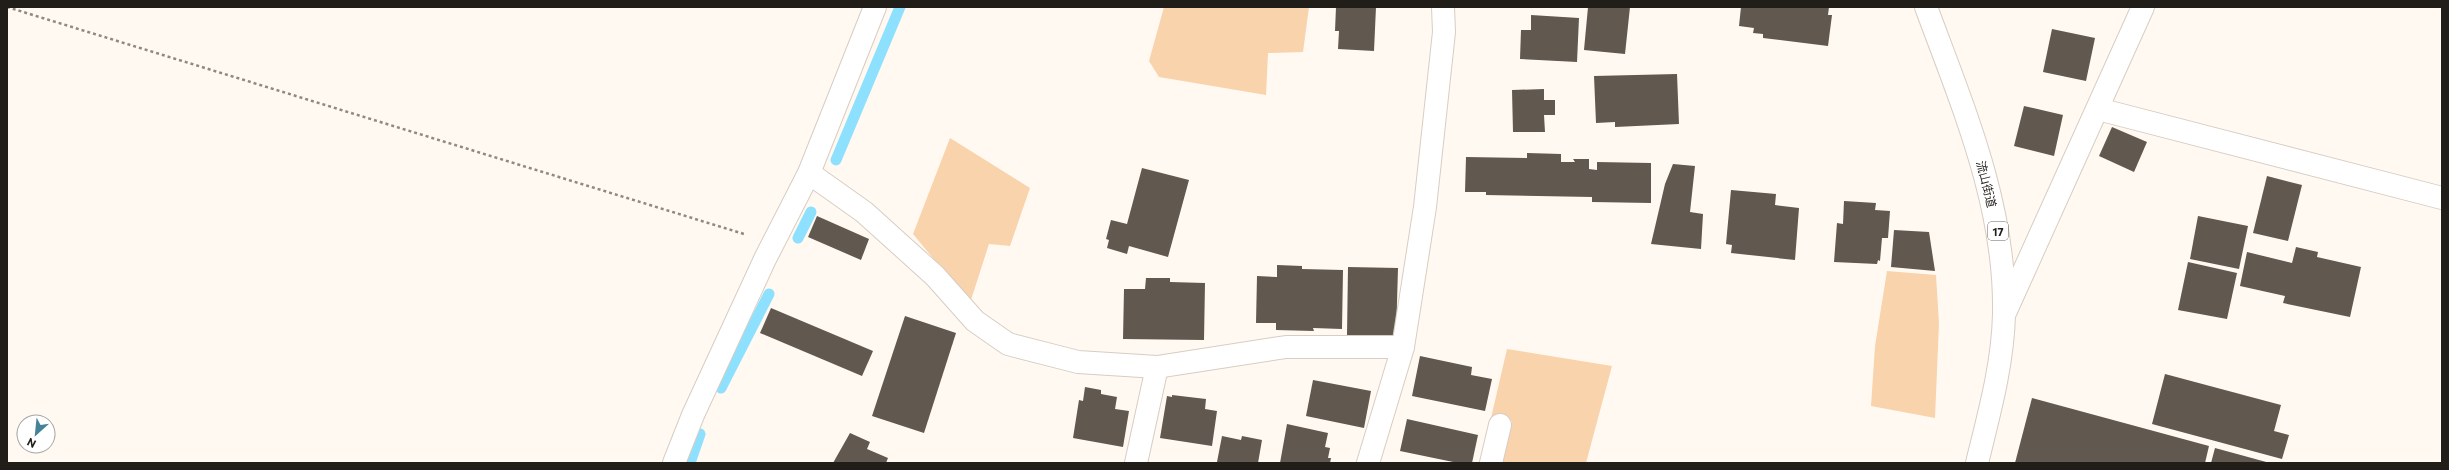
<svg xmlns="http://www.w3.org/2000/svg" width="2449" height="470" font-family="Commissioner,'Noto Sans JP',sans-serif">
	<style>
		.green { fill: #f9d3ac }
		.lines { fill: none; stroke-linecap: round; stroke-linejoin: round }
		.stream { stroke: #8ee1fe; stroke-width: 11 }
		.building { fill: #61584f }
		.minor-casing { stroke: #d7cdc3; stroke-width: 24 }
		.major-casing { stroke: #d7cdc3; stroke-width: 24 }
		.path { stroke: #8e8984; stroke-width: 2.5; stroke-dasharray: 3 3; stroke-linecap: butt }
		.minor { stroke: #fff; stroke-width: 22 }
		.major { stroke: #fff; stroke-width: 22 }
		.labels { text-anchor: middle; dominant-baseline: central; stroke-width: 4; stroke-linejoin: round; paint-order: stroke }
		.shield { fill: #fff; stroke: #64625f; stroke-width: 1 }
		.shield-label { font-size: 11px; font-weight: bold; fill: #211e1a }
		.street-label { font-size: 12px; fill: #211e1a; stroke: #fff }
	</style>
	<rect width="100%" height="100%" fill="#fff9f2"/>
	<g class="green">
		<polygon points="1164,7 1309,7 1303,52 1268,53 1266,95 1159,77 1149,61"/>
		<polygon points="950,138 1030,188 1010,246 989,244 970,303 913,234"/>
		<polygon points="1887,271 1936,275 1939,323 1935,418 1871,406 1875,346"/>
		<polygon points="1507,349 1612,366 1586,463 1502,463 1512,421 1491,418"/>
	</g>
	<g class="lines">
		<g class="stream">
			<polyline points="836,160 900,7"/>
			<polyline points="798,238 811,212"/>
			<polyline points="721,388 769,294"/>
			<polyline points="690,463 700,434"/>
		</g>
	</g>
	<g class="building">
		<polygon points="1336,7 1376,7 1374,51 1338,49 1339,31 1335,31"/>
		<polygon points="1588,7 1630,7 1625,54 1584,50"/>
		<polygon points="1741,7 1829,7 1828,15 1832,15 1828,46 1763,38 1763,34 1753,33 1754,28 1739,26"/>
		<polygon points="1531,15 1579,18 1577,62 1520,59 1521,30 1531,30"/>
		<polygon points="2052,29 2095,38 2086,81 2043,72"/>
		<polygon points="1677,74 1679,124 1615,127 1615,122 1596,123 1594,76"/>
		<polygon points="1544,89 1544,100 1555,100 1555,115 1544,115 1545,132 1513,132 1512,90"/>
		<polygon points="2024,106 2063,115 2054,156 2014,146"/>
		<polygon points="2112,127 2147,142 2134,172 2099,156"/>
		<polygon points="1527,153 1561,154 1561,162 1575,162 1573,159 1589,159 1589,169 1597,170 1597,162 1651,163 1651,203 1592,202 1592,197 1486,195 1486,192 1465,192 1466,157 1527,158"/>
		<polygon points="1673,164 1695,166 1690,212 1703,214 1701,249 1651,244 1665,184"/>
		<polygon points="1142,168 1189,180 1168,257 1129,246 1127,254 1107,248 1109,240 1106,239 1111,220 1127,224"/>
		<polygon points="2267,176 2302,185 2288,241 2253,233"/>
		<polygon points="1731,190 1776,194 1775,205 1799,208 1795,260 1731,253 1732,245 1726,244"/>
		<polygon points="1844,201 1876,203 1875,210 1890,211 1888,238 1882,238 1880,261 1878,260 1877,264 1834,262 1837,223 1843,224"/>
		<polygon points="817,216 869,239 861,260 808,237"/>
		<polygon points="2198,216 2248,226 2239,269 2190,259"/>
		<polygon points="1894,230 1929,232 1935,271 1891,267"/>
		<polygon points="2296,247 2318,252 2317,257 2361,267 2350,317 2283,303 2285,296 2240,286 2247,252 2292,263"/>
		<polygon points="2188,262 2237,273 2227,319 2178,310"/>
		<polygon points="1277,265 1302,266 1302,269 1343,270 1342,329 1313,328 1314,331 1276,330 1276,323 1256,323 1257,276 1277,277"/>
		<polygon points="1348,267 1398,268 1396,337 1347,335"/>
		<polygon points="1146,278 1170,278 1170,282 1205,283 1204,340 1123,339 1124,289 1145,289"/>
		<polygon points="771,308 873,351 862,376 760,333"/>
		<polygon points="905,316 956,333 924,433 872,416"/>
		<polygon points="1420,356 1472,367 1471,375 1492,379 1485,411 1412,396"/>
		<polygon points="2165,374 2281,405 2274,431 2289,435 2282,459 2152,424"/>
		<polygon points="1313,380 1371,391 1364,428 1306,416"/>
		<polygon points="1085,387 1101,390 1101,394 1117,397 1115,409 1129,411 1123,447 1073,438 1079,400 1083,401"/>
		<polygon points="1172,395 1206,399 1205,409 1217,411 1212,446 1160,438 1167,396 1172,397"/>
		<polygon points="2032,398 2209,446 2205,463 2015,463"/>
		<polygon points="1407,419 1478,435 1472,463 1458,463 1400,451"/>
		<polygon points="1287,424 1328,433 1325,447 1330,448 1328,458 1331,458 1330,463 1280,463"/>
		<polygon points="850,433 870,442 867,449 888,458 886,463 833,463"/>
		<polygon points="1222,436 1241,440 1242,436 1262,440 1258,463 1217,462"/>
		<polygon points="2215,448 2270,463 2211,463"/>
	</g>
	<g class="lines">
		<defs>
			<g id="minor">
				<polyline points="2098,109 2442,198"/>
				<polyline points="809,173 864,212 935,276 975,321 1008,344 1078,362 1157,367 1286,347 1403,347"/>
				<polyline points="2004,315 2143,7"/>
				<polyline points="674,463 693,415 765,259 809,173 875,7"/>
				<polyline points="1136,463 1157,367"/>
				<polyline points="1368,463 1403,347 1425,207 1444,32 1443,7"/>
				<polyline points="1491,463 1500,425"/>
			</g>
			<path id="major" d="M 1926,7 C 1963,107 2006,206 2004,314 C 2003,364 1989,414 1977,463"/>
		</defs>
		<use href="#minor" class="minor-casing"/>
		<use href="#major" class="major-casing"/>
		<polyline class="path" points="7,7 744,234"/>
		<use href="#minor" class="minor"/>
		<use href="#major" class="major"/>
	</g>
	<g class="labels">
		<rect class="shield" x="1988" y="222" width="20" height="18" rx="3"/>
		<g class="shield-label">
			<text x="1998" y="231">17</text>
		</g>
		<g class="street-label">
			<text transform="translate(1987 184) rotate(76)">流山街道</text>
		</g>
	</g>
	<rect width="2449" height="470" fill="none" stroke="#211e1a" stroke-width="16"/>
	<g transform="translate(36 434) rotate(207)"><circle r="19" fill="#ffffff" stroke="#a6a5a3"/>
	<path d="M0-3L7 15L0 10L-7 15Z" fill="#448297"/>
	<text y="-6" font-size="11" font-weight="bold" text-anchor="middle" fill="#211e1a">N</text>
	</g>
</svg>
